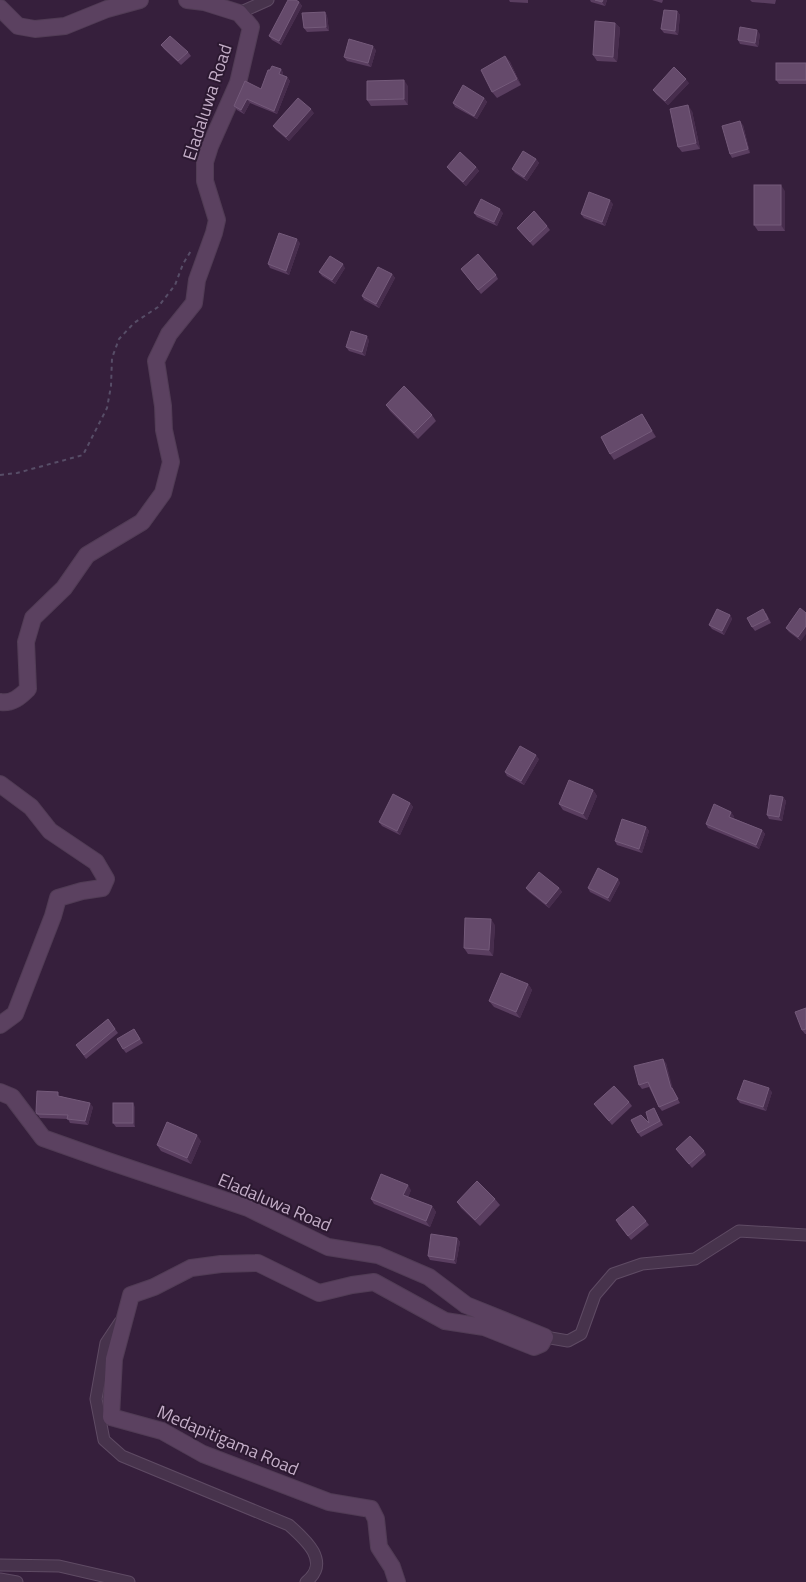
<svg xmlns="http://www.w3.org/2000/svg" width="806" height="1582" font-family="'Titillium Web',sans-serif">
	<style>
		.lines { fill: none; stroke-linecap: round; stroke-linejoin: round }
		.street-casing { stroke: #5f4b64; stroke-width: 13 }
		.secondary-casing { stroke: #513c55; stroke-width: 18 }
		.path { stroke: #574d67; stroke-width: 2; stroke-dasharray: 4 4; stroke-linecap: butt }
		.street { stroke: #47334c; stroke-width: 11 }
		.secondary { stroke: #5b4160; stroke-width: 16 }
		.wall { fill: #5a3e60 }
		.shaded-wall { fill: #472d4d }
		.building { fill: #654a6b; stroke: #745a7a }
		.labels { text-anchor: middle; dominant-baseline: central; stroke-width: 4; stroke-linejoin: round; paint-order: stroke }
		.street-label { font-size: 18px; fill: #c4aec8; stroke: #2c1931 }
	</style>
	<rect width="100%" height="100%" fill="#361f3c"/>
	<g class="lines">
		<defs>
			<g id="street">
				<polyline points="239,13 268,0"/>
				<path d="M 120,1322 L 106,1343 L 96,1399 L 104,1440 L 122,1456 L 289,1525 C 306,1540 331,1562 306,1582"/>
				<polyline points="545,1337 568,1341 581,1334 595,1295 613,1274 642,1264 695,1259 739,1231 806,1235"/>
				<polyline points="0,1565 59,1566 129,1582"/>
				<polyline points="0,1579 17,1582"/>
			</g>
			<g id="secondary">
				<polyline points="0,8 18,26 35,29 65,26 107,9 140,0"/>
				<path d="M 0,702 C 12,704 20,697 28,689 L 26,642 L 33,618 L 64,588 L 87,555 L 142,522 L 163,493 L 171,462 L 164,430 L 163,406 L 156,361 L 169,334 L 194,303 L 197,280 L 214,233 L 217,220 L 205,181 L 205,162 L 210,146 L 238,83 L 251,27 L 239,13 L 204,2 L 187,0"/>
				<polyline points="0,784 31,807 50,831 96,862 106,879 102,888 82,891 58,898 53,916 15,1014 0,1025"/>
				<polyline points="0,1092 12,1097 43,1138 108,1161 248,1208 328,1247 378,1255 429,1277 466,1305 545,1337 541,1344 534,1347 484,1327 445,1321 374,1282 352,1285 319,1293 258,1263 221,1264 191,1268 154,1287 131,1295 114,1359 111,1417 162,1431 203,1454 329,1502 371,1509 376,1519 379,1547 392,1567 397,1582"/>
			</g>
		</defs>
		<use href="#street" class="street-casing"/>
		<use href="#secondary" class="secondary-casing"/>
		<polyline class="path" points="0,475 17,473 83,455 107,408 111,386 112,358 119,339 134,323 158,307 175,285 183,264 192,249"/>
		<use href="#street" class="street"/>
		<use href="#secondary" class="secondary"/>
	</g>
	<g class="wall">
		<polygon points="509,0 528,0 528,3 510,2"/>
		<polygon points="590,0 607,0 605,6 591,2"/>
		<polygon points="652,0 663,0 662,3"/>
		<polygon points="750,0 776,0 775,4 752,2"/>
		<polygon points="299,2 302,6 281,45 272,40 269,36"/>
		<polygon points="677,11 680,15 678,35 664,33 661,29"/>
		<polygon points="325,12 327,16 329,31 307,32 304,28"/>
		<polygon points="615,23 620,28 617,62 597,61 593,55"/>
		<polygon points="760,34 758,47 740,44 738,40"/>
		<polygon points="161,45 188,52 191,56 181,65 164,49"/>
		<polygon points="376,50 371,67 347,61 344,57"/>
		<polygon points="505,56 510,62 521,85 497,98 492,92"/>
		<polygon points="806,63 806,84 779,84 776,80"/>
		<polygon points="281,69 283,73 283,75 287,77 290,81 277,114 250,103 244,114 237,110 234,106 261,89 270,70"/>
		<polygon points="689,83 668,105 656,94 653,90"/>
		<polygon points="408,86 408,105 371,106 367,100"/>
		<polygon points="484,98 487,102 477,119 455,107 453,103"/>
		<polygon points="692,111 700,149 682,152 678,147"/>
		<polygon points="314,113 289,141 276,130 273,126"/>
		<polygon points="743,125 750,153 732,158 730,154"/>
		<polygon points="536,159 539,163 527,181 515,173 512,169"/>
		<polygon points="447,167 476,167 479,171 466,186 450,171"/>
		<polygon points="785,191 785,231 758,231 754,225"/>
		<polygon points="613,204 605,226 584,218 581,214"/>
		<polygon points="474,213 503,213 497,226 477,217"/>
		<polygon points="547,226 550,230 533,246 517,228"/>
		<polygon points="300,243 289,275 270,268 268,264"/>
		<polygon points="345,268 335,284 322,276 319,272"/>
		<polygon points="461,269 496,275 498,279 481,294"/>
		<polygon points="392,274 395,278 379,308 364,300 362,296"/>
		<polygon points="369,340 365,356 349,351 346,347"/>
		<polygon points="386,405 432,415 436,421 418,439 390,411"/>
		<polygon points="642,414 656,437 614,460 610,454"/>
		<polygon points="800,608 801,641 789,632 786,628"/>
		<polygon points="766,613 771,623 755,631 752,627"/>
		<polygon points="730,615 732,619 724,635 712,629 709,625"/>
		<polygon points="539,759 524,785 507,776 505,772"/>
		<polygon points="593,790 597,796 587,820 563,810 559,804"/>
		<polygon points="783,797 786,801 782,821 769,819 767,815"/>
		<polygon points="410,803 413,807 400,835 382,826 379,822"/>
		<polygon points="734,816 733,818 762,830 765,834 759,849 708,828 706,824"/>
		<polygon points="646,827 649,831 642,853 617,845 615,841"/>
		<polygon points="618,879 620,883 610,902 590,892 588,888"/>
		<polygon points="526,888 559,888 562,892 549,908 529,892"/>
		<polygon points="495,925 493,956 468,954 464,948"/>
		<polygon points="528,984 532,990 520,1018 494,1007 489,1001"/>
		<polygon points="806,1008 806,1034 805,1034 802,1030"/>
		<polygon points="108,1019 118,1033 86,1059 76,1045"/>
		<polygon points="134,1029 143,1043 126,1053 123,1049"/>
		<polygon points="666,1063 672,1088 680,1103 662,1111 659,1107 649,1087 642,1089 639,1085"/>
		<polygon points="772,1092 766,1111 740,1103 737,1099"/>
		<polygon points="61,1096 93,1107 88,1125 70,1123 68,1119 40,1118 36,1112"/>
		<polygon points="629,1102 632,1106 612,1125 594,1104"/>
		<polygon points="135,1107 135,1127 116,1127 113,1123"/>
		<polygon points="654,1108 663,1125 641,1137 638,1133 649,1123"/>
		<polygon points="201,1141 191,1164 161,1151 157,1145"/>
		<polygon points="676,1149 704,1151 706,1155 692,1168"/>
		<polygon points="411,1190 408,1197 432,1206 436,1212 430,1227 374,1204 371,1199"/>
		<polygon points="495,1199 500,1205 480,1226 461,1208 457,1202"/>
		<polygon points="646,1221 649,1225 631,1240 618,1224"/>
		<polygon points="457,1238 460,1242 456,1264 430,1260 428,1256"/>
	</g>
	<g class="shaded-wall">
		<polygon points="603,0 607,0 605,6 602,2"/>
		<polygon points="299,2 302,6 281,45 279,41"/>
		<polygon points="677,11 680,15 678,35 675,31"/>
		<polygon points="325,12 327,16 329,31 326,27"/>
		<polygon points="615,23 620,28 617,62 613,57"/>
		<polygon points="757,30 760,34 758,47 755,43"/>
		<polygon points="373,46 376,50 371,67 368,63"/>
		<polygon points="505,56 510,62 521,85 517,79"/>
		<polygon points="281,69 283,73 282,78 279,74"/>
		<polygon points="287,77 290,81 277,114 274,111"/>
		<polygon points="686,79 689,83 668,105 665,101"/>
		<polygon points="404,80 408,86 408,105 404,99"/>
		<polygon points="484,98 487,102 477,119 474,116"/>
		<polygon points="247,99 250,103 244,114 241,110"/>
		<polygon points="688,105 692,111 700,149 696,143"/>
		<polygon points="311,109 314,113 289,141 286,137"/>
		<polygon points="740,121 743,125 750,153 748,149"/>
		<polygon points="536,159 539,163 527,181 524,177"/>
		<polygon points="476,167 479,171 466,186 463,182"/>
		<polygon points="781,185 785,191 785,231 781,225"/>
		<polygon points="610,200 613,204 605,226 602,222"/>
		<polygon points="500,209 503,213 497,226 494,222"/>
		<polygon points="297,239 300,243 289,275 286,271"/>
		<polygon points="343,264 345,268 335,284 332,280"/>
		<polygon points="392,274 395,278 379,308 376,304"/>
		<polygon points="367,336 369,340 365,356 362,352"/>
		<polygon points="642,414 646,420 656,437 652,431"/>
		<polygon points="730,615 732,619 724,635 722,631"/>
		<polygon points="806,626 806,634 801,641 798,637"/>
		<polygon points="536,755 539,759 524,785 521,781"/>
		<polygon points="593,790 597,796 587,820 583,814"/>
		<polygon points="783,797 786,801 782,821 779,817"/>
		<polygon points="410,803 413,807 400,835 397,831"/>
		<polygon points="731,812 734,816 732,821 729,817"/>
		<polygon points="646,827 649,831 642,853 639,849"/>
		<polygon points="762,830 765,834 759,849 756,845"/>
		<polygon points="618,879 620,883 610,902 608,898"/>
		<polygon points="559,888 562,892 549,908 546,904"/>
		<polygon points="491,919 495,925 493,956 489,950"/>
		<polygon points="528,984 532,990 520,1018 516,1012"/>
		<polygon points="663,1059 666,1063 674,1092 671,1088"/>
		<polygon points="769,1088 772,1092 766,1111 763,1107"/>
		<polygon points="90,1103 93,1107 88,1125 85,1121"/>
		<polygon points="133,1103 135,1107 135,1127 133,1123"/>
		<polygon points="197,1135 201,1141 191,1164 187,1158"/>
		<polygon points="408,1185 411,1190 407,1201 403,1195"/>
		<polygon points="432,1206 436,1212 430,1227 426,1221"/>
		<polygon points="457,1238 460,1242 456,1264 454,1260"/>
	</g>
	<g class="building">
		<polygon points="288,0 296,0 299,2 279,41 269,36"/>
		<polygon points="595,0 603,0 602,2"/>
		<polygon points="664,10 677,11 675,31 661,29"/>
		<polygon points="325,12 326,27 304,28 302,13"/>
		<polygon points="595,21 615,23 613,57 593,55"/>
		<polygon points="740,27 757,30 755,43 738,40"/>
		<polygon points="170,36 188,52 178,61 161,45"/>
		<polygon points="349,39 373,46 368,63 344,57"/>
		<polygon points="505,56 517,79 492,92 481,70"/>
		<rect x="776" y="63" width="30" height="17"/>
		<polygon points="272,66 281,69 279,74 287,77 274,111 247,99 241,110 234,106 245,81 261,89 268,70 270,70"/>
		<polygon points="674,67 686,79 665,101 653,90"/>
		<polygon points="404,80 404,99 367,100 367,81"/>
		<polygon points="463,85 484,98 474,116 453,103"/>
		<polygon points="298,98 311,109 286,137 273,126"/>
		<polygon points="688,105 696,143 678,147 670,109"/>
		<polygon points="740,121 748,149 730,154 722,126"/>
		<polygon points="523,151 536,159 524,177 512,169"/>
		<polygon points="460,152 476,167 463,182 447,167"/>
		<rect x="754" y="185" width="27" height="40"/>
		<polygon points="589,192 610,200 602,222 581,214"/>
		<polygon points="481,199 500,209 494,222 474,213"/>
		<polygon points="534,211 547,226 530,242 517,228"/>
		<polygon points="279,233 297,239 286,271 268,264"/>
		<polygon points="478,254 496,275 478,290 461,269"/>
		<polygon points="330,256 343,264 332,280 319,272"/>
		<polygon points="378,267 392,274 376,304 362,296"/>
		<polygon points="351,331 367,336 362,352 346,347"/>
		<polygon points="404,386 432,415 414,433 386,405"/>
		<polygon points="642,414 652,431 610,454 601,437"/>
		<polygon points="800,608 806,613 806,626 798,637 786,628"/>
		<polygon points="717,609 730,615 722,631 709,625"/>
		<polygon points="763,609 768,619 752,627 747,618"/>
		<polygon points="520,746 536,755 521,781 505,772"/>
		<polygon points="569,780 593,790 583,814 559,804"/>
		<polygon points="393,794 410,803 397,831 379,822"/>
		<polygon points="770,795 783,797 779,817 767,815"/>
		<polygon points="714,804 731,812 729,817 762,830 756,845 706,824"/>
		<polygon points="622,819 646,827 639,849 615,841"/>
		<polygon points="598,868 618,879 608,898 588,888"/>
		<polygon points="539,872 559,888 546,904 526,888"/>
		<polygon points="465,918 491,919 489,950 464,948"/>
		<polygon points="501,973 528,984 516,1012 489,1001"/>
		<polygon points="806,1008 806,1029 802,1030 795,1012"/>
		<polygon points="108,1019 115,1029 84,1055 76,1045"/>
		<polygon points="134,1029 140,1039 123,1049 117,1039"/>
		<polygon points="663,1059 671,1088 672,1088 678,1099 659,1107 648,1082 639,1085 634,1066"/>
		<polygon points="744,1080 769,1088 763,1107 737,1099"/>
		<polygon points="614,1086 629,1102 609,1121 594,1104"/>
		<polygon points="37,1091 58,1092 58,1096 90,1103 85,1121 67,1119 68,1115 37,1114 36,1112"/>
		<rect x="113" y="1103" width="20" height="20"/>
		<polygon points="654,1108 660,1121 638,1133 631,1120 641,1115 649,1123 646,1112"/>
		<polygon points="167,1122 197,1135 187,1158 157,1145"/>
		<polygon points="690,1136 704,1151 689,1164 676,1149"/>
		<polygon points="381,1174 408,1185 403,1195 432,1206 426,1221 371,1199"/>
		<polygon points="477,1181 495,1199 475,1220 457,1202"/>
		<polygon points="633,1206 646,1221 628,1236 616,1220"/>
		<polygon points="431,1234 457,1238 454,1260 428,1256"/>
	</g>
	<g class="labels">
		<g class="street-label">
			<text transform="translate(207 102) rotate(-72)">Eladaluwa Road</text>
			<text transform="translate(275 1202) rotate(23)">Eladaluwa Road</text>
			<text transform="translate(228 1440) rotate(23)">Medapitigama Road</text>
		</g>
	</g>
</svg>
